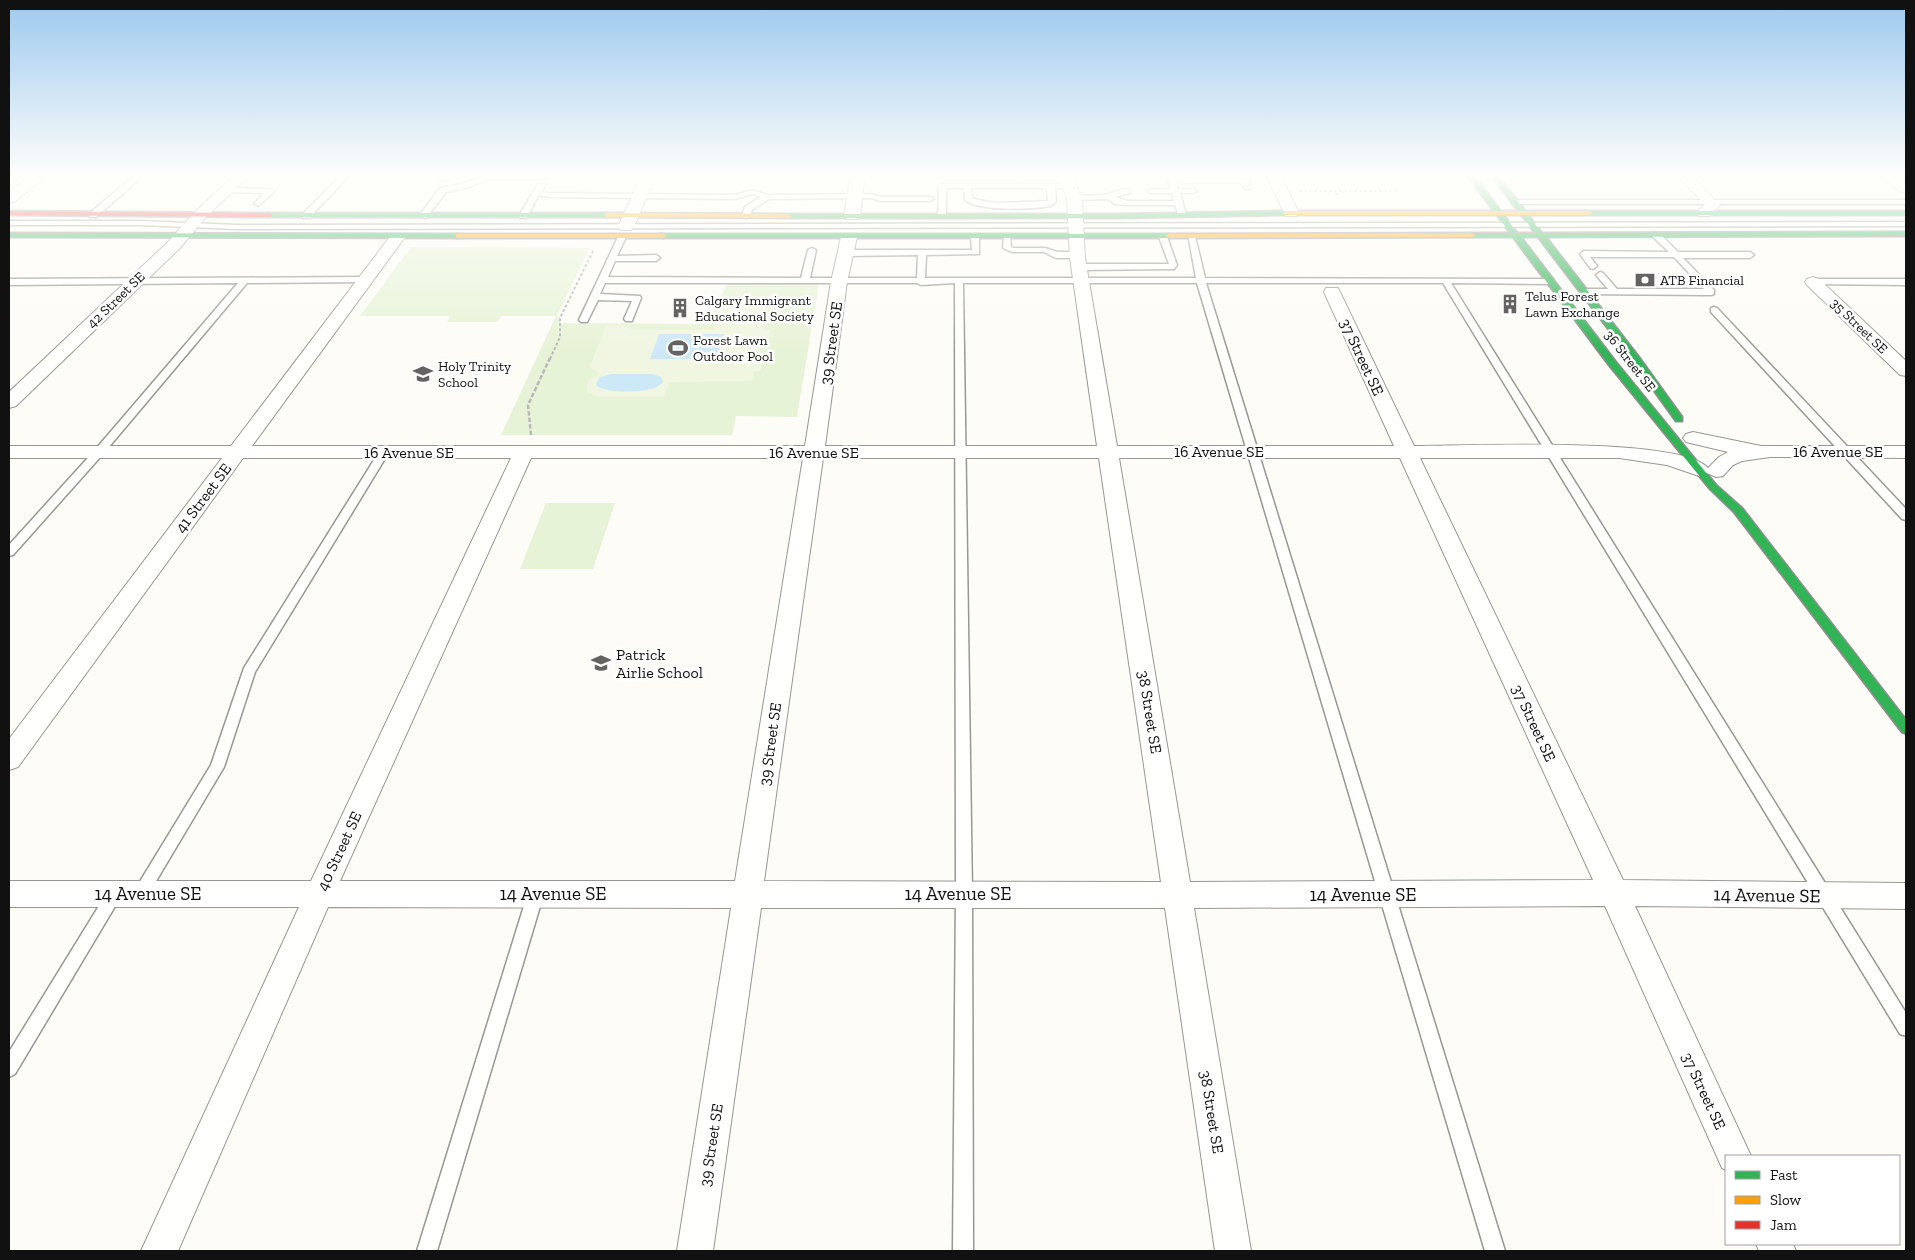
<svg xmlns="http://www.w3.org/2000/svg" width="1915" height="1260" font-family="'Zilla Slab',serif">
	<style>
		.green { fill: #e7f3d7 }
		.pitch { fill: #f0f6e1 }
		.water { fill: #cde8f7 }
		.lines { fill: none; stroke-linecap: round; stroke-linejoin: round }
		.lane-casing { stroke: #979795; stroke-width: 3 }
		.street-casing { stroke: #979795; stroke-width: 2 }
		.fast-casing { stroke: #8e8d8b; stroke-width: 3 }
		.slow-casing { stroke: #8e8d8b; stroke-width: 3 }
		.jam-casing { stroke: #8e8d8b; stroke-width: 3 }
		.path-far1 { stroke: #b9b9b8; stroke-width: 2; stroke-dasharray: 3 2; stroke-linecap: butt }
		.path { stroke: #b9b9b8; stroke-width: 2.5; stroke-dasharray: 4.5 2; stroke-linecap: butt }
		.lane { fill: #fffffe; fill-rule: evenodd }
		.street { fill: #fffffe; fill-rule: evenodd }
		.fast { fill: #30b455; fill-rule: evenodd }
		.slow { fill: #ff9f0a; fill-rule: evenodd }
		.jam { fill: #e5322d; fill-rule: evenodd }
		.labels { text-anchor: middle; dominant-baseline: central; stroke-width: 5; stroke-linejoin: round; paint-order: stroke }
		.far-poi-label { font-size: 14px; fill: #111; stroke: #fff; text-anchor: start }
		.far-street-label { font-size: 14px; fill: #111; stroke: #fff }
		.street-label { font-size: 16px; fill: #111; stroke: #fff }
		.poi-label { font-size: 16px; fill: #111; stroke: #fff; text-anchor: start }
		.near-street-label { font-size: 19px; fill: #111; stroke: #fff }
	</style>
	<rect width="100%" height="100%" fill="#fdfcf7"/>
	<g class="green">
		<polygon points="411,247 589,248 557,316 561,323 708,324 727,284 819,283 797,417 736,416 732,435 501,435 556,316 501,316 497,322 447,322 450,316 360,316"/>
		<polygon points="546,503 615,503 593,569 520,569"/>
	</g>
	<polygon class="pitch" points="721,305 769,305 764,329 770,330 769,337 762,337 758,359 763,359 761,371 754,371 752,381 669,382 664,397 599,397 587,392 588,381 599,374 590,366 606,326 626,326 632,330 713,330"/>
	<g class="water">
		<polygon points="659,334 724,334 717,359 650,359"/>
		<path d="M 611,374 L 652,374 L 661,377 L 663,382 C 655,394 608,394 597,386 L 596,384 L 599,378 Z"/>
	</g>
	<g class="lines">
		<defs>
			<g id="lane">
				<polygon points="135,175 144,175 96,217 90,217 90,213"/>
				<polygon points="341,175 350,175 309,218 303,218 303,214"/>
				<polygon points="484,175 549,175 551,177 547,179 487,179 470,187 446,192 426,218 419,216 440,188 465,183"/>
				<path d="M 1241,178 L 1249,180 L 1251,189 L 1245,189 L 1240,182 L 1176,183 L 1178,189 L 1193,189 L 1197,191 L 1193,193 L 1180,193 L 1186,214 L 1182,216 L 1178,214 L 1175,205 L 1127,205 L 1115,204 L 1108,199 L 1075,200 L 1071,198 L 1075,196 C 1085,195 1096,196 1105,195 C 1114,193 1120,188 1130,189 L 1130,193 L 1115,197 L 1127,201 L 1174,201 L 1172,193 L 1151,193 L 1147,191 L 1151,189 L 1171,189 L 1168,181 L 1172,179 Z"/>
				<polygon points="538,184 544,184 545,186 542,191 549,193 735,195 753,190 768,195 871,194 881,197 930,197 934,199 930,201 881,201 871,198 769,199 752,210 750,216 746,218 742,216 745,207 761,197 753,194 735,199 549,197 539,195 526,218 520,218 519,216"/>
				<path d="M 939,184 L 1073,184 L 1077,186 L 1073,188 L 1055,188 L 1056,202 L 1051,206 C 1032,209 980,212 965,200 L 964,188 L 946,188 L 946,216 L 942,218 L 938,216 ZM 971,188 L 1047,188 L 1048,201 L 995,203 L 973,199 Z"/>
				<polygon points="224,188 271,189 275,191 258,206 254,204 264,193 227,192 224,192"/>
				<rect x="1512" y="200" width="394" height="4"/>
				<polygon points="9,221 140,221 237,225 1906,222 1906,226 237,229 140,225 9,225"/>
				<polygon points="1653,233 1659,233 1678,252 1750,252 1754,255 1750,258 1683,258 1714,290 1714,294 1711,295 1582,294 1582,290 1585,289 1608,289 1596,275 1600,272 1603,273 1617,289 1704,289 1674,257 1590,257 1597,266 1593,269 1590,268 1580,254 1584,251 1669,252 1653,237"/>
				<polygon points="1188,234 1195,236 1205,278 1553,279 1553,283 1550,284 1451,283 1906,1013 1906,1036 1900,1034 1443,283 1206,283 1505,1251 1485,1251 1197,283 963,283 972,893 973,1251 953,1251 956,893 955,283 921,285 917,283 605,283 600,294 640,296 641,298 632,321 626,321 624,319 632,301 598,300 587,322 581,322 579,320 618,237 622,235 626,237 617,256 656,255 660,258 656,261 615,261 608,277 801,278 808,250 812,248 816,250 810,278 917,278 918,255 846,256 842,253 846,250 972,250 971,237 975,235 979,237 979,254 926,255 925,278 1196,278"/>
				<polygon points="1004,235 1010,235 1011,247 1013,248 1045,248 1057,252 1078,252 1082,255 1078,258 1056,258 1044,252 1012,252 1003,248"/>
				<polygon points="1160,235 1167,237 1177,265 1174,269 1079,270 1075,267 1079,264 1169,264 1159,237"/>
				<polygon points="366,277 370,280 369,282 247,283 103,454 13,555 9,556 9,545 95,450 238,283 9,285 9,279"/>
				<polygon points="1813,279 1906,279 1906,285 1810,284 1809,282"/>
				<polygon points="1714,307 1717,308 1906,509 1906,520 1902,519 1711,312 1711,308"/>
				<polygon points="384,449 389,452 255,672 224,767 146,898 141,900 136,898 133,893 136,888 211,765 244,668 379,452"/>
				<polygon points="115,886 120,888 123,893 120,898 15,1074 9,1077 9,1052 110,888"/>
				<polygon points="536,886 541,888 544,893 437,1251 417,1251 528,893 531,888"/>
			</g>
			<g id="street">
				<polygon points="32,175 48,175 14,202 9,203 9,192"/>
				<polygon points="235,175 250,175 205,218 180,248 16,406 9,408 9,392 168,242 195,212"/>
				<path d="M 437,175 L 452,175 C 448,181 445,182 438,180 L 436,177 Z"/>
				<polygon points="642,175 656,175 634,227 631,230 621,230 618,227"/>
				<polygon points="851,175 865,175 860,216 857,219 847,219 844,216"/>
				<path d="M 1058,175 L 1072,175 L 1082,199 L 1085,258 L 1117,446 L 1394,446 L 1324,292 L 1326,288 L 1338,288 L 1340,292 L 1414,446 C 1463,446 1680,436 1708,468 L 1719,457 L 1728,452 L 1686,442 L 1683,438 L 1686,434 L 1693,432 L 1761,446 L 1906,446 L 1906,458 L 1770,457 L 1742,461 L 1733,465 L 1723,476 L 1716,477 L 1707,473 L 1699,476 L 1667,465 L 1619,458 L 1420,458 L 1623,880 L 1906,883 L 1906,909 L 1635,906 L 1751,1156 L 1726,1156 L 1726,1170 L 1722,1168 L 1605,906 L 1194,908 L 1251,1251 L 1215,1251 L 1165,908 L 761,908 L 713,1251 L 677,1251 L 731,908 L 328,907 L 178,1251 L 141,1251 L 299,907 L 9,907 L 9,881 L 311,881 L 511,458 L 243,458 L 18,767 L 9,770 L 9,739 L 222,458 L 9,458 L 9,446 L 231,446 L 392,234 L 402,234 L 405,237 L 252,446 L 805,446 L 831,282 L 841,237 L 844,234 L 854,234 L 857,237 L 847,282 L 825,446 L 1097,446 L 1070,258 L 1067,199 ZM 531,458 L 803,458 L 735,881 L 340,881 ZM 823,458 L 1099,458 L 1161,882 L 764,881 ZM 1119,458 L 1400,458 L 1593,880 L 1190,882 Z"/>
				<polygon points="1266,175 1280,175 1299,213 1296,216 1286,216"/>
				<polygon points="1676,175 1691,175 1720,205 1709,216 1699,216 1696,213 1705,204"/>
				<polygon points="1878,175 1895,175 1906,183 1906,193 1901,192"/>
				<polygon points="1813,277 1819,279 1906,361 1906,376 1900,375 1807,285 1805,282 1807,279"/>
				<polygon points="1756,1244 1793,1244 1796,1251 1759,1251"/>
			</g>
			<g id="fast">
				<polygon points="1467,175 1474,175 1517,233 1535,233 1491,175 1498,175 1542,233 1906,232 1906,236 1546,237 1638,356 1682,417 1682,421 1676,421 1632,360 1538,237 1521,237 1615,361 1716,485 1742,508 1906,720 1906,734 1902,732 1734,512 1710,489 1609,365 1513,237 1468,237 1467,235 1471,233 1510,233"/>
				<polygon points="1287,211 1291,213 1290,215 1117,218 788,218 784,216 788,214 1117,214"/>
				<polygon points="1586,211 1906,211 1906,215 1589,215 1585,213"/>
				<polygon points="266,213 608,213 612,215 608,217 269,217 265,215"/>
				<polygon points="9,233 459,234 463,236 459,238 9,237"/>
				<polygon points="660,234 1169,234 1173,236 1169,238 663,238 659,236"/>
			</g>
			<g id="slow">
				<polygon points="1284,211 1589,211 1593,213 1589,215 1287,215 1283,213"/>
				<polygon points="605,213 788,214 792,216 788,218 608,217 605,217"/>
				<polygon points="1471,233 1475,235 1474,237 1169,238 1165,236 1169,234"/>
				<polygon points="456,234 663,234 667,236 663,238 456,238"/>
			</g>
			<polygon id="jam" points="9,211 269,213 273,215 269,217 9,215"/>
		</defs>
		<use href="#lane" class="lane-casing"/>
		<use href="#street" class="street-casing"/>
		<use href="#fast" class="fast-casing"/>
		<use href="#slow" class="slow-casing"/>
		<use href="#jam" class="jam-casing"/>
		<g class="path-far1">
			<polyline points="1299,191 1399,191"/>
			<polyline points="1335,194 1340,194"/>
			<polyline points="550,359 560,337 560,318 593,251"/>
		</g>
		<polyline class="path" points="531,435 528,405 550,358"/>
		<use href="#lane" class="lane"/>
		<use href="#street" class="street"/>
		<use href="#fast" class="fast"/>
		<use href="#slow" class="slow"/>
		<use href="#jam" class="jam"/>
	</g>
	<linearGradient id="sky" x2="0" y2="1"><stop stop-color="#9dc9ee"/><stop offset="0.5" stop-color="#fefefb"/><stop offset="1" stop-color="#fefefb" stop-opacity="0"/></linearGradient>
	<rect width="1915" height="352" fill="url(#sky)"/>
	<defs>
		<symbol id="bank-bare" viewBox="-9 -9 18 18"><path d="M-6-4H6V4H-6ZM0-2.3a2.3 2.3 0 1 0 0 4.6a2.3 2.3 0 1 0 0-4.6Z" fill="#646362" stroke="#fff" stroke-width="2.5" paint-order="stroke"/></symbol>
		<symbol id="building-bare" viewBox="-9 -9 18 18"><path d="M-4-6H4V6H1V3H-1V6H-4ZM-2.5-4.3h1.7v1.8h-1.7ZM.8-4.3h1.7v1.8H.8ZM-2.5-1h1.7V.8h-1.7ZM.8-1h1.7V.8H.8Z" fill="#646362" stroke="#fff" stroke-width="2.5" paint-order="stroke"/></symbol>
		<symbol id="stadium-bare" viewBox="-9 -9 18 18"><path d="M0-5a6.5 5 0 1 0 0 10a6.5 5 0 1 0 0-10ZM-3.5-1.8h7v3.6h-7Z" fill="#646362" stroke="#fff" stroke-width="2.5" paint-order="stroke"/></symbol>
		<symbol id="school-bare" viewBox="-9 -9 18 18"><path d="M0-5L7-2L0 1L-7-2ZM-4 1L0 2.5L4 1V4Q0 6-4 4Z" fill="#646362" stroke="#fff" stroke-width="2.5" paint-order="stroke"/></symbol>
	</defs>
	<g fill-rule="evenodd">
		<use href="#bank-bare" x="1631" y="266" width="28" height="28"/>
		<use href="#building-bare" x="1496" y="290" width="28" height="28"/>
		<use href="#building-bare" x="666" y="294" width="28" height="28"/>
		<use href="#stadium-bare" x="664" y="334" width="28" height="28"/>
		<use href="#school-bare" x="409" y="360" width="28" height="28"/>
		<use href="#school-bare" x="587" y="649" width="28" height="28"/>
	</g>
	<g class="labels">
		<g class="far-poi-label">
			<text x="1660" y="280">ATB Financial</text>
			<text x="1525" y="296">Telus Forest<tspan x="1525" dy="16">Lawn Exchange</tspan></text>
			<text x="695" y="300">Calgary Immigrant<tspan x="695" dy="16">Educational Society</tspan></text>
			<text x="693" y="340">Forest Lawn<tspan x="693" dy="16">Outdoor Pool</tspan></text>
			<text x="438" y="366">Holy Trinity<tspan x="438" dy="16">School</tspan></text>
		</g>
		<g class="far-street-label">
			<text transform="translate(116 300) rotate(-44)">42 Street SE</text>
			<text transform="translate(1859 326) rotate(44)">35 Street SE</text>
			<text transform="translate(1630 361) rotate(52)">36 Street SE</text>
		</g>
		<g class="street-label">
			<text transform="translate(831 343) rotate(-82)">39 Street SE</text>
			<text transform="translate(1362 357) rotate(65)">37 Street SE</text>
			<text x="1219" y="451">16 Avenue SE</text>
			<text x="1838" y="451">16 Avenue SE</text>
			<text x="409" y="452">16 Avenue SE</text>
			<text x="814" y="452">16 Avenue SE</text>
			<text transform="translate(203 498) rotate(-53)">41 Street SE</text>
			<text transform="translate(1150 712) rotate(81)">38 Street SE</text>
			<text transform="translate(1534 723) rotate(65)">37 Street SE</text>
			<text transform="translate(770 744) rotate(-82)">39 Street SE</text>
			<text transform="translate(339 851) rotate(-65)">40 Street SE</text>
			<text transform="translate(1704 1091) rotate(65)">37 Street SE</text>
			<text transform="translate(1212 1112) rotate(81)">38 Street SE</text>
			<text transform="translate(711 1145) rotate(-81)">39 Street SE</text>
		</g>
		<g class="poi-label">
			<text x="616" y="654">Patrick<tspan x="616" dy="18">Airlie School</tspan></text>
		</g>
		<g class="near-street-label">
			<text x="148" y="893">14 Avenue SE</text>
			<text x="553" y="893">14 Avenue SE</text>
			<text x="958" y="893">14 Avenue SE</text>
			<text x="1363" y="894">14 Avenue SE</text>
			<text transform="translate(1767 895) rotate(1)">14 Avenue SE</text>
		</g>
	</g>
	<rect width="1915" height="1260" fill="none" stroke="#111111" stroke-width="20"/>
	<rect x="1725" y="1155" width="175" height="90" fill="#ffffff" stroke="#a0a0a0"/>
	<rect x="1735" y="1171" width="25" height="8" fill="#30b455" stroke="#a0a0a0"/>
	<text x="1770" y="1180" font-size="15" fill="#111111">Fast</text>
	<rect x="1735" y="1196" width="25" height="8" fill="#ff9f0a" stroke="#a0a0a0"/>
	<text x="1770" y="1205" font-size="15" fill="#111111">Slow</text>
	<rect x="1735" y="1221" width="25" height="8" fill="#e5322d" stroke="#a0a0a0"/>
	<text x="1770" y="1230" font-size="15" fill="#111111">Jam</text>
</svg>
